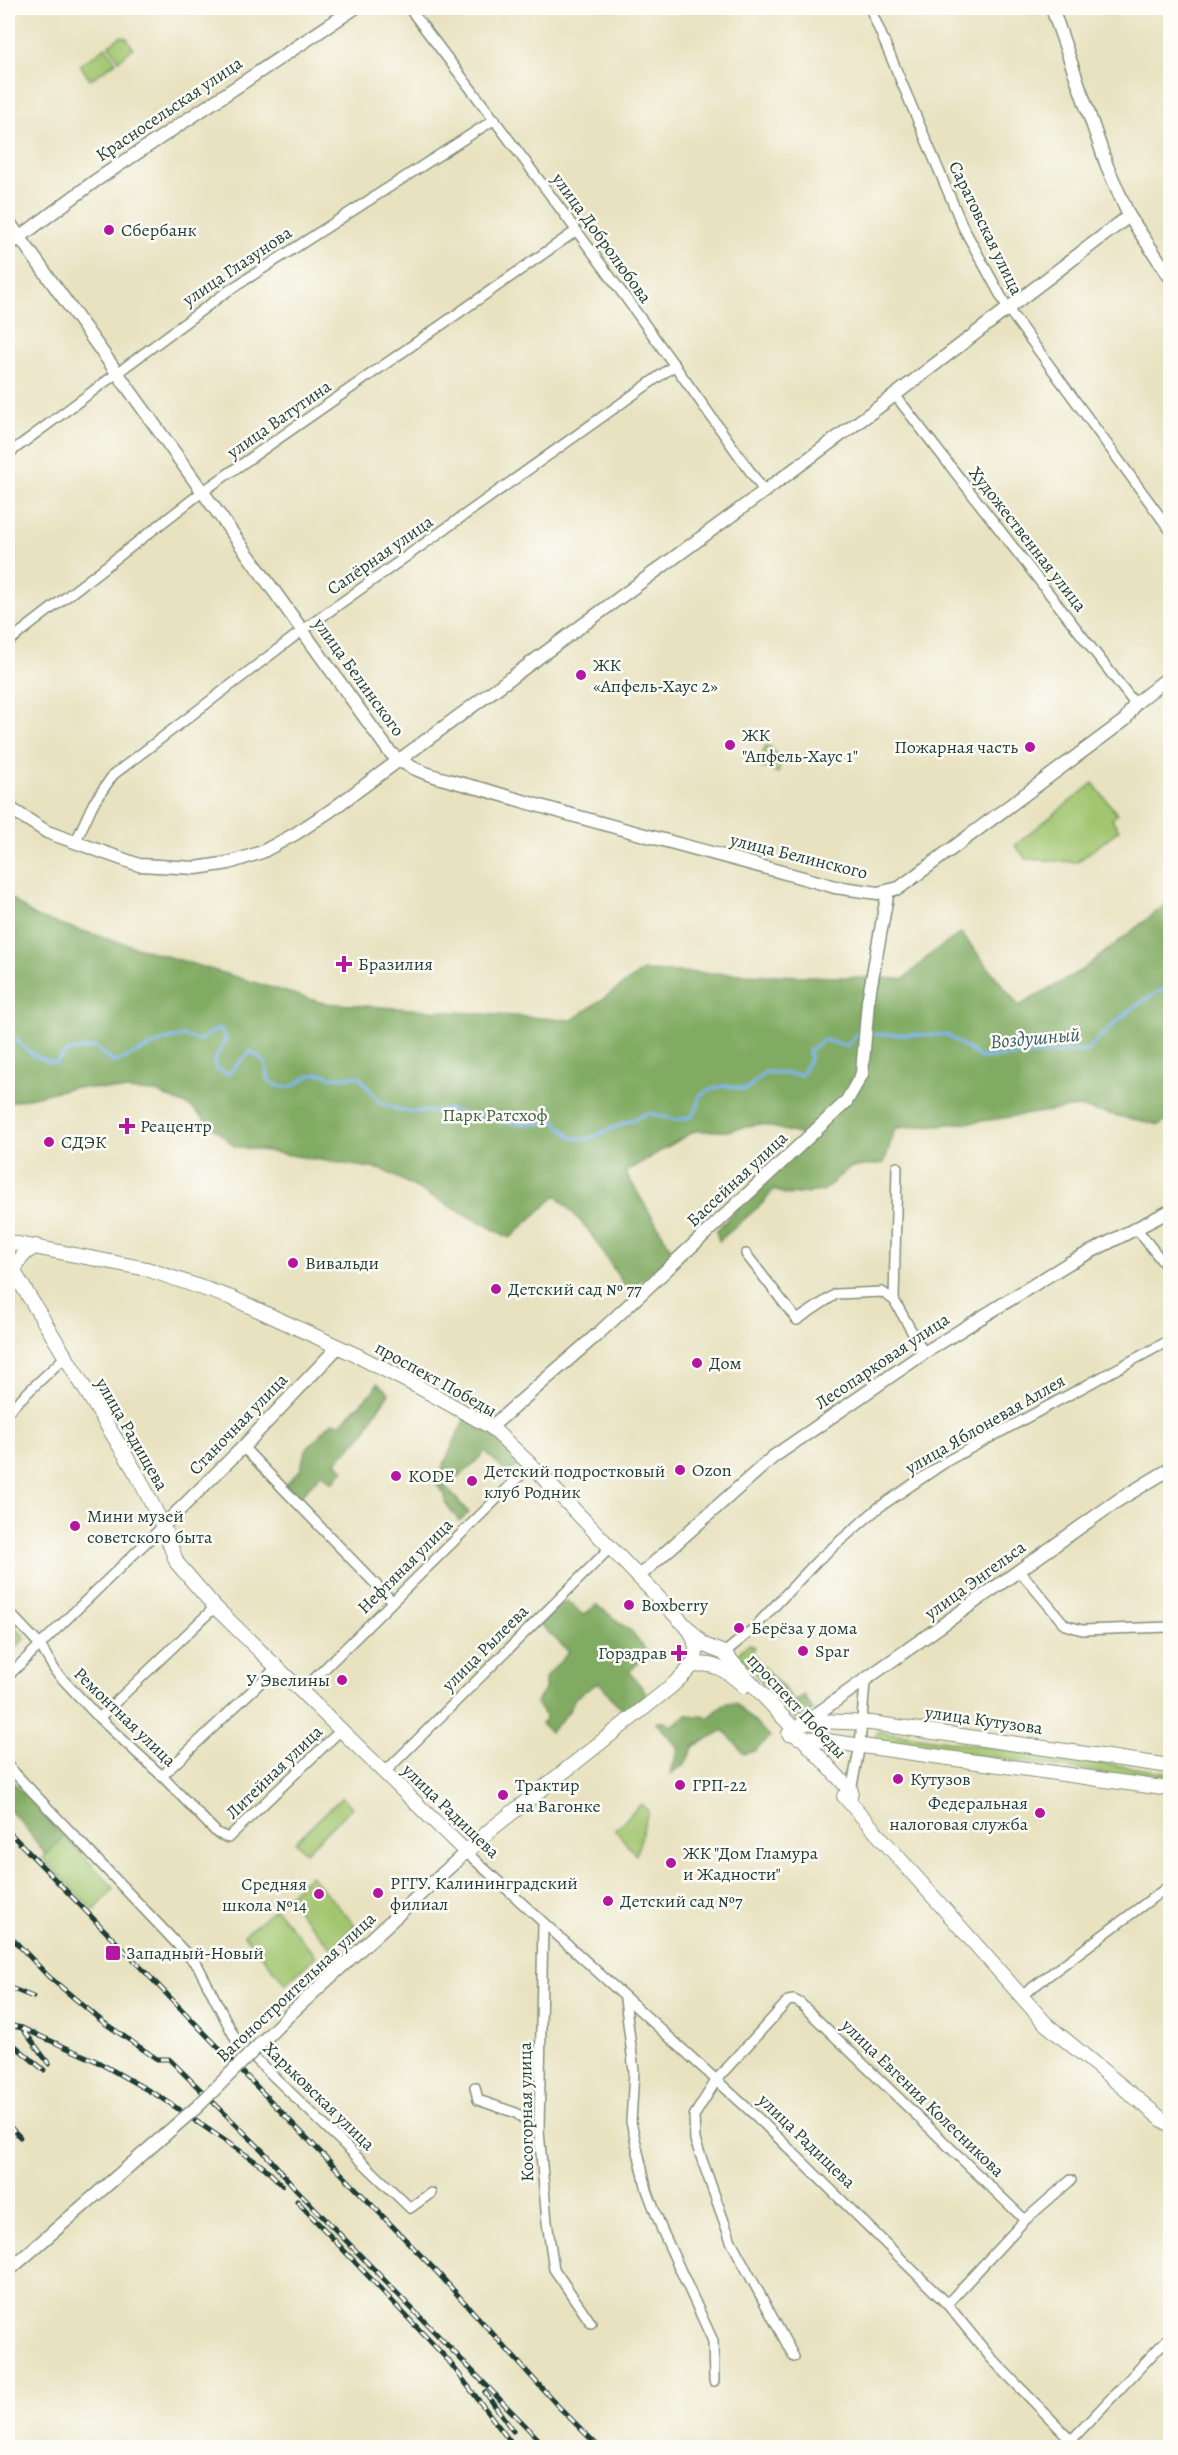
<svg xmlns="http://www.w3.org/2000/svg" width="1178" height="2455" font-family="Alegreya,serif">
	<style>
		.green { fill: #a2c670; stroke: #608252; stroke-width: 1.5 }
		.forest { fill: #81ab62; stroke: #50744b; stroke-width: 1.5 }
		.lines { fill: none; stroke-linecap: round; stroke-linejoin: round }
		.stream { stroke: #81b7f0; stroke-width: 3 }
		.street-casing { stroke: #84907a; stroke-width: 12 }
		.secondary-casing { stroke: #84907a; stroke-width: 15 }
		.primary-casing { stroke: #84907a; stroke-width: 16 }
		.street { stroke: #fff; stroke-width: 9 }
		.secondary { stroke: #fff; stroke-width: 12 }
		.primary { stroke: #fff; stroke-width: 14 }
		.rail-casing { stroke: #1f3d34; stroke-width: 5 }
		.rail { stroke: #fdfcf7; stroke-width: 3; stroke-dasharray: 9; stroke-linecap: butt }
		.secondary-bridge-casing { stroke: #84907a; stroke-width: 15; stroke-linecap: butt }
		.secondary-bridge { stroke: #fff; stroke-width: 12 }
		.poi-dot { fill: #b5179e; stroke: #fdfcf7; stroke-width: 2 }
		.labels { text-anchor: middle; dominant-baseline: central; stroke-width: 5; stroke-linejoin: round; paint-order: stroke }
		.street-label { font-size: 18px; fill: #1f3d34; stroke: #fdfcf7 }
		.poi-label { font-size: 18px; fill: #1f3d34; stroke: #fdfcf7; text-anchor: start }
		.park-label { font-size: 18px; fill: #405f43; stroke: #fdfcf7 }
		.water-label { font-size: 20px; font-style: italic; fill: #385c63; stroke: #fdfcf7 }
	</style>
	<rect width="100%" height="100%" fill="#fdfcf7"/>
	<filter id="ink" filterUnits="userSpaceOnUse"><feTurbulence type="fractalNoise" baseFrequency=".0167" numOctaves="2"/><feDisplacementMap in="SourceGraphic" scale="12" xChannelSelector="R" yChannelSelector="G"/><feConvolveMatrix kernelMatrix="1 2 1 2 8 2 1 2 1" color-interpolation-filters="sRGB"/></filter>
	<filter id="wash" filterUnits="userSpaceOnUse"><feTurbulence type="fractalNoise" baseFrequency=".008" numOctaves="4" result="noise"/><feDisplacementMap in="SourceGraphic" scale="24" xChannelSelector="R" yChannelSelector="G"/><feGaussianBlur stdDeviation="1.35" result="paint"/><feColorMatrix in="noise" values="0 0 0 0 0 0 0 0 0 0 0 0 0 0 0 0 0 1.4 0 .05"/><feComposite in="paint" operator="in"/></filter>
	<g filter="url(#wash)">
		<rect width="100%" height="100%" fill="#e8e2c0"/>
		<g class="green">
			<polygon points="121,36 127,38 133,48 119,60 109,45"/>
			<polygon points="106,47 116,62 90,80 80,65"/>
			<polygon points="766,745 771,747 782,761 778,773 758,766"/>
			<polygon points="1093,783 1117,814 1112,819 1119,830 1077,862 1026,859 1015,845"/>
			<polygon points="8,1619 25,1638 8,1654"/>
			<polygon points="749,1644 754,1647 751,1652 771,1676 762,1681 738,1656 741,1650"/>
			<polygon points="877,1731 1170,1773 1170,1783 875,1741"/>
			<polygon points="342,1797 352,1807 306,1852 295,1842"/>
			<polygon points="641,1804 648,1811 636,1855 615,1830"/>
			<polygon points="64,1836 114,1888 94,1911 43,1858"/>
			<polygon points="310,1875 355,1925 332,1948 286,1898"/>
			<polygon points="275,1908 316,1956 286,1984 244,1935"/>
		</g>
		<g class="forest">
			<polygon points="8,896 36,917 323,1003 572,1020 643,971 904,979 931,954 961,933 1019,1006 1082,970 1170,901 1170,1117 1159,1125 1077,1107 976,1122 895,1128 884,1163 849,1168 823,1191 788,1195 773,1190 764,1202 719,1241 716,1231 806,1136 760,1124 727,1131 694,1131 625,1172 674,1253 628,1291 589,1231 557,1195 510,1238 383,1170 234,1146 191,1107 156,1092 74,1087 8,1103"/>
			<polygon points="377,1383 389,1393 375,1413 364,1433 336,1462 344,1470 332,1483 322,1473 298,1499 285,1485 301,1469 305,1451 332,1422 340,1424 374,1390"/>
			<polygon points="465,1418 490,1433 521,1462 511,1472 504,1470 485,1451 472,1466 452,1482 446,1481 445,1486 469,1513 459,1521 445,1502 445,1494 435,1483 433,1477 441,1471"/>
			<polygon points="567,1601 583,1615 597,1605 632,1632 648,1653 629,1672 650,1697 627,1717 599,1682 575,1698 569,1711 550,1732 541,1724 546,1718 536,1703 545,1690 545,1678 569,1652 539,1623"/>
			<polygon points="771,1676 781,1685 794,1702 804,1695 813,1710 799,1721 794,1718 762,1682"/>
			<polygon points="726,1703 735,1703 770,1737 754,1751 744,1754 724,1730 694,1746 685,1764 670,1774 679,1749 656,1722 665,1722 671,1726 687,1715 709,1717"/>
			<polygon points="8,1777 64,1836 46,1855 22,1823 8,1809"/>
		</g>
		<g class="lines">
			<g class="stream">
				<path d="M 870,1034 L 947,1035 L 981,1058 L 1087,1051 C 1112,1025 1136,1001 1170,986"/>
				<path d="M 8,1039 L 15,1038 C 27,1053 37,1058 55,1063 L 67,1052 L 95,1047 L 114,1063 L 165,1040 L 183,1036 L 199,1040 L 220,1028 L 226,1040 L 214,1060 L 216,1069 L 228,1074 L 251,1051 L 265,1063 L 269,1081 C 298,1099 296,1073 322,1074 C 330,1074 324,1076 331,1077 C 338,1078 351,1076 360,1077 L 380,1103 L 402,1111 L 437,1112 L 448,1109 L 464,1115 L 492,1115 L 504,1123 L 543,1124 L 553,1119 L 572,1138 L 588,1139 L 648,1113 L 676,1120 L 691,1117 L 698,1107 L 700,1095 C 719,1085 725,1083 745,1090 L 766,1072 L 801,1075 L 810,1059 L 809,1050 L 824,1040 L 847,1046 L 857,1034 L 863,1034"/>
			</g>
		</g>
	</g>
	<g filter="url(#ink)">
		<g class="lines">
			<defs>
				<g id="street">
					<path d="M 409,8 C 531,166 649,328 764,491"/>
					<polyline points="870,8 963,227 1008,309 1170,530"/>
					<polyline points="895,395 1135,704"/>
					<polyline points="8,454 225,293 495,119"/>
					<polyline points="8,642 202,492 576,231"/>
					<polyline points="75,843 93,804 113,775 303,630 675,365"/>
					<polyline points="897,1167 894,1300 924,1353"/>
					<polyline points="1136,1228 1170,1271"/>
					<polyline points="746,1254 797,1320 836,1294 882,1292 894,1300"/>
					<polyline points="8,1411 66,1356"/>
					<polyline points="243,1447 392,1601"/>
					<polyline points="1019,1570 1065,1625 1082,1630 1170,1627"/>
					<polyline points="8,1611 40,1645 56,1672 99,1718 162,1776 217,1833 228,1838 342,1729"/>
					<polyline points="724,1653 752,1630 818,1560 878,1508 947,1461 1170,1340"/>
					<polyline points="8,1676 163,1526"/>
					<polyline points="302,1691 531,1465"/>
					<polyline points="99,1718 215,1607"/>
					<polyline points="8,1766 198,1966 236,2040 410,2208 431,2193"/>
					<polyline points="385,1772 609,1549"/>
					<polyline points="162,1776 277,1667"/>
					<polyline points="851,1791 860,1745 865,1682"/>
					<polyline points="466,1852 758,2118 947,2304 991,2358 1079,2448"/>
					<polyline points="543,1924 539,2131 547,2222 554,2269 591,2323"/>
					<polyline points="1021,1996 1170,1885"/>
					<polyline points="625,1999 634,2071 631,2122 647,2190 662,2230 713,2341 714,2381"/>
					<polyline points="475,2087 478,2100 516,2113 539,2131"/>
					<polyline points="1025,2220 1071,2180"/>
					<polyline points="794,2357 731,2241 695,2140 694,2116 717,2079 788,2001 794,2000 800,2003 1025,2220 947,2304"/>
					<polyline points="1064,2448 1170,2336"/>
				</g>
				<g id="secondary">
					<polyline points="1052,8 1107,166 1129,216 1170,277"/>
					<path d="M 8,221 L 389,751 C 410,775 460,782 489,791 C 604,826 720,854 835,887 L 878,893 L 899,888 L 1125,720 L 1135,704 L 1170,676"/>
					<polyline points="8,246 95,181 355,8"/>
					<polyline points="8,807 47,832 139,865 196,868 229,863 262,852 295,834 330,811 895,395 1129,216"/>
					<polyline points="491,1427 600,1332 846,1102 862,1074 868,1001 888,891"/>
					<polyline points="163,1526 243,1447 338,1347"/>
					<polyline points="638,1577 773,1457 924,1353 1069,1263 1170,1211"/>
					<polyline points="804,1723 1117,1501 1170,1469"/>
					<polyline points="288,2016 466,1852"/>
				</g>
				<g id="primary">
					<polyline points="8,1242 147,1269 232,1298 354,1354 417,1386 491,1427 531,1465 704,1645 724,1653 851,1791 849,1801"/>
					<path d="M 8,1262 L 138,1476 L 163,1526 L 177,1563 L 215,1607 L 466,1852 L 489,1831 L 668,1689 C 688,1671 707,1659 689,1629"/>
					<path d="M 14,1272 C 18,1259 24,1253 36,1246"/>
					<path d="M 693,1666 C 713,1660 730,1673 744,1686"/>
					<polyline points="789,1734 803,1724 817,1721 871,1723 1170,1766"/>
					<polyline points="798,1737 1170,1789"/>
					<polyline points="844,1796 1046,2024 1170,2126"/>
				</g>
			</defs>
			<use href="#street" class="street-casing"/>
			<use href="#secondary" class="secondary-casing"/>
			<use href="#primary" class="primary-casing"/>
			<use href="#street" class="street"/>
			<use href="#secondary" class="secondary"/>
			<use href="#primary" class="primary"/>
			<defs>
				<g id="rail">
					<polyline points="8,1831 437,2272 558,2406 600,2448"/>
					<polyline points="8,1934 48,1976 103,2022 157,2059 169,2059 263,2151 296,2189 547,2448"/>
					<polyline points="8,1987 33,1997"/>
					<polyline points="8,2025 22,2028 49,2064"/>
					<polyline points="22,2028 94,2060 162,2098 265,2168 282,2185"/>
					<polyline points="8,2040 44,2070"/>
					<polyline points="8,2125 20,2137"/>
					<polyline points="297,2201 448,2360 515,2448"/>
					<polyline points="485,2392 513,2431"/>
				</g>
			</defs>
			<use href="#rail" class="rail-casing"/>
			<use href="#rail" class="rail"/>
			<defs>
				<polyline id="secondary-bridge" points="8,2271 197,2107 288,2016"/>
			</defs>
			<use href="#secondary-bridge" class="secondary-bridge-casing"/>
			<use href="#secondary-bridge" class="secondary-bridge"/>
		</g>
	</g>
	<g class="poi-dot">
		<circle cx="109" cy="230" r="6"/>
		<circle cx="581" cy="675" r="6"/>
		<circle cx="730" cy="745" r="6"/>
		<circle cx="1030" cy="747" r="6"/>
		<path d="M341 955h6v6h6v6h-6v6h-6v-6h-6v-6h6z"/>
		<path d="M124 1117h6v6h6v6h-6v6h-6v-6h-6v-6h6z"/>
		<circle cx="49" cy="1142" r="6"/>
		<circle cx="293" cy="1263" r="6"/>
		<circle cx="496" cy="1289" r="6"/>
		<circle cx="697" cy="1363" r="6"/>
		<circle cx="680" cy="1470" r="6"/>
		<circle cx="396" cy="1476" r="6"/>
		<circle cx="472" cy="1481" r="6"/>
		<circle cx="75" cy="1526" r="6"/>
		<circle cx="629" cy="1605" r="6"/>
		<circle cx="739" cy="1628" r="6"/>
		<circle cx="803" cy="1651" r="6"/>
		<path d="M676 1644h6v6h6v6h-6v6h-6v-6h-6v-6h6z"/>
		<circle cx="342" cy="1680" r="6"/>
		<circle cx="898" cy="1779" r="6"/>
		<circle cx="680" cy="1785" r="6"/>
		<circle cx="503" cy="1795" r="6"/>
		<circle cx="1040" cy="1813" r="6"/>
		<circle cx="671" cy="1863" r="6"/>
		<circle cx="378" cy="1893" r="6"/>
		<circle cx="319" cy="1894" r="6"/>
		<circle cx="608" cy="1901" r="6"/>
		<rect x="105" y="1945" width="16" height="16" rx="3"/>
	</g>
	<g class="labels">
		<g class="street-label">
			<text transform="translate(169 109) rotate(-34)">Красносельская улица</text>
			<text transform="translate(986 228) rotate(64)">Саратовская улица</text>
			<text transform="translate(602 238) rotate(54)">улица Добролюбова</text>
			<text transform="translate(237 266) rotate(-34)">улица Глазунова</text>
			<text transform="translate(279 419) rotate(-35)">улица Ватутина</text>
			<text transform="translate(1028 539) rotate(52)">Художественная улица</text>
			<text transform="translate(380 555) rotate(-35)">Сапёрная улица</text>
			<text transform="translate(359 677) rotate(54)">улица Белинского</text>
			<text transform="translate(799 856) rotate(14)">улица Белинского</text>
			<text transform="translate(737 1179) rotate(-43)">Бассейная улица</text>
			<text transform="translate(882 1361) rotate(-34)">Лесопарковая улица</text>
			<text transform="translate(436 1379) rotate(29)">проспект Победы</text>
			<text transform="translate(238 1424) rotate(-46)">Станочная улица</text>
			<text transform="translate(985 1424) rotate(-30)">улица Яблоневая Аллея</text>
			<text transform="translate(132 1434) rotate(60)">улица Радищева</text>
			<text transform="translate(405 1566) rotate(-45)">Нефтяная улица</text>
			<text transform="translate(975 1580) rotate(-36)">улица Энгельса</text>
			<text transform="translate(485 1648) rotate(-45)">улица Рылеева</text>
			<text transform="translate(797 1706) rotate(47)">проспект Победы</text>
			<text transform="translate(125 1717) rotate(44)">Ремонтная улица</text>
			<text transform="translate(984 1720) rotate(8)">улица Кутузова</text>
			<text transform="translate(274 1772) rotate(-44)">Литейная улица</text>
			<text transform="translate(451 1811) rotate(44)">улица Радищева</text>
			<text transform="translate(296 1987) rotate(-43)">Вагоностроительная улица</text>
			<text transform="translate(319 2096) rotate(44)">Харьковская улица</text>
			<text transform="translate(923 2098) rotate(44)">улица Евгения Колесникова</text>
			<text transform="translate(526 2112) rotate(-91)">Косогорная улица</text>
			<text transform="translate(807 2141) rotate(44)">улица Радищева</text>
		</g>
		<g class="poi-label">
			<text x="121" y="230">Сбербанк</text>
			<text x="593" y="665">ЖК<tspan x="593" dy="21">«Апфель-Хаус 2»</tspan></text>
			<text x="742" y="735">ЖК<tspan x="742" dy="21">"Апфель-Хаус 1"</tspan></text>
			<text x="1018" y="747" text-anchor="end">Пожарная часть</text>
			<text x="358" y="964">Бразилия</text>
			<text x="140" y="1126">Реацентр</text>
			<text x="61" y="1142">СДЭК</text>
			<text x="305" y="1263">Вивальди</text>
			<text x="508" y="1289">Детский сад № 77</text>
			<text x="709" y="1363">Дом</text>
			<text x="692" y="1470">Ozon</text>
			<text x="484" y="1471">Детский подростковый<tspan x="484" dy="21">клуб Родник</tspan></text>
			<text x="408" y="1476">KODE</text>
			<text x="87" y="1516">Мини музей<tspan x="87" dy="21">советского быта</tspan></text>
			<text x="641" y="1605">Boxberry</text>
			<text x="751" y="1628">Берёза у дома</text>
			<text x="815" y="1651">Spar</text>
			<text x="667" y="1653" text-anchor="end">Горздрав</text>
			<text x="330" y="1680" text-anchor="end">У Эвелины</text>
			<text x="910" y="1779">Кутузов</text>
			<text x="515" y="1785">Трактир<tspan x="515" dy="21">на Вагонке</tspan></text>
			<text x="692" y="1785">ГРП-22</text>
			<text x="1028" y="1803" text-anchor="end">Федеральная<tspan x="1028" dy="21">налоговая служба</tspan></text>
			<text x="683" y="1853">ЖК "Дом Гламура<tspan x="683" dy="21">и Жадности"</tspan></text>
			<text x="390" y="1883">РГГУ. Калининградский<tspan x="390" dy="21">филиал</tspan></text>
			<text x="307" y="1884" text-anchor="end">Средняя<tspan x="307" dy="21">школа №14</tspan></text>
			<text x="620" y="1901">Детский сад №7</text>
			<text x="126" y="1953">Западный-Новый</text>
		</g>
		<g class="park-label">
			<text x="495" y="1115">Парк Ратсхоф</text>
		</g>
		<g class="water-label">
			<text transform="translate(1035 1038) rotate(-5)">Воздушный</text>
		</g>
	</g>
	<rect width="1178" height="2455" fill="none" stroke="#fdfcf7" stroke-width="30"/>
</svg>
